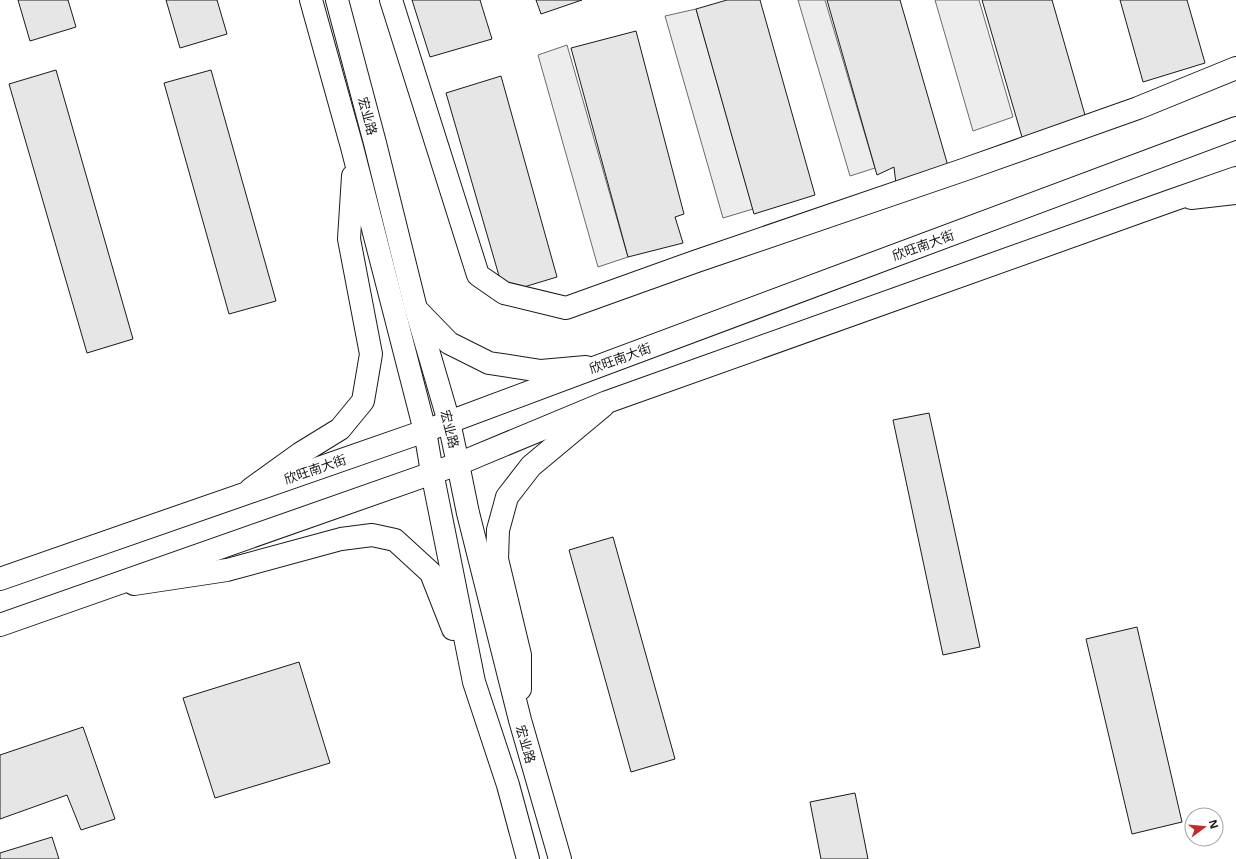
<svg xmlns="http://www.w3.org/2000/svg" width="1236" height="859" font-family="'Open Sans','Noto Sans SC',sans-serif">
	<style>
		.parking { fill: #ededed; stroke: #6a6a6a }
		.building { fill: #e6e6e6; stroke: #1a1a1a }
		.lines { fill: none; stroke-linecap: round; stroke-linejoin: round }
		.minor-casing { stroke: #1a1a1a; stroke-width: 24 }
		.major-casing { stroke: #1a1a1a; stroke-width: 24 }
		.minor { stroke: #fff; stroke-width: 22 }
		.major { stroke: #fff; stroke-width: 22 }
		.labels { text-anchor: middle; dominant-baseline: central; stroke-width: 3; stroke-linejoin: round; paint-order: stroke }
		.street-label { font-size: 13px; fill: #1a1a1a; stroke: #fff }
	</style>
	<rect width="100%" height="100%" fill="#fff"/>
	<g class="parking">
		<polygon points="798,0 825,0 875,168 850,176"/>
		<polygon points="935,0 979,0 1013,117 973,131"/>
		<polygon points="696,9 753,209 723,218 665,16"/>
		<polygon points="567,45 628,257 598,267 538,55"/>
	</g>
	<g class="building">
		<polygon points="18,0 68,0 76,27 30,41"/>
		<polygon points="166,0 217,0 227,34 180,48"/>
		<polygon points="412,0 480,0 492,39 430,57"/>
		<polygon points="536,0 582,0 541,14"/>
		<polygon points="727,0 760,0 815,195 754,214 696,9"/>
		<polygon points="827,0 900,0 948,166 896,184 894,167 877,175"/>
		<polygon points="982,0 1052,0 1087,122 1024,144"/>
		<polygon points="1120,0 1187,0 1205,63 1143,82"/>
		<polygon points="636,31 684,214 675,217 683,243 628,257 571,48"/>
		<polygon points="56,70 133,339 87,353 9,84"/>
		<polygon points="211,70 276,301 229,314 164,83"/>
		<polygon points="501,76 557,277 504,293 446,93"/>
		<polygon points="929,413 980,647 943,655 893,420"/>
		<polygon points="613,537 675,759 631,772 569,550"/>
		<polygon points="1137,627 1182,822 1132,834 1086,639"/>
		<polygon points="299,662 330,763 215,798 183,698"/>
		<polygon points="83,727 115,819 81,830 67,795 0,819 0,755"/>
		<polygon points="855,793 868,859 821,859 810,802"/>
		<polygon points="52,837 59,859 0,859 0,853"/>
	</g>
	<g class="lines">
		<defs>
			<g id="minor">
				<polyline points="311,0 352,147 425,431 432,472 474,682 508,785 528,859"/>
				<polyline points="337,0 375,143 416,309 449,422 458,464 468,513 520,720 560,859"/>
				<polyline points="391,0 478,275 504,293 566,308 697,261 966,169 1138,108 1236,68"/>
				<polyline points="1191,198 1236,193"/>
				<polyline points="418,311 449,343 489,363 541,371 586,367"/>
				<polyline points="251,489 301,453 340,429 363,401 371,354 349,239 353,176"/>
				<polyline points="134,584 227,570 341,539 372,535 395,540 431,573 453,629"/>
				<polyline points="520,689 520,655 497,559 498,530 507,497 531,466 603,406"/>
			</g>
			<g id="major">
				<polyline points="0,579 425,431 1236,128"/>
				<polyline points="0,625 458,464 607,402 1170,201 1236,178"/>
			</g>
		</defs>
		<use href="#minor" class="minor-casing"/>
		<use href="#major" class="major-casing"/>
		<use href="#minor" class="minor"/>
		<use href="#major" class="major"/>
	</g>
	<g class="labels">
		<g class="street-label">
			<text transform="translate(368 116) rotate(75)">宏业路</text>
			<text transform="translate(923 245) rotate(-20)">欣旺南大街</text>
			<text transform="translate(620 358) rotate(-20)">欣旺南大街</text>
			<text transform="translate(450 429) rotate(76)">宏业路</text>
			<text transform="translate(315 469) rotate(-19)">欣旺南大街</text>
			<text transform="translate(526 744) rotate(74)">宏业路</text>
		</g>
	</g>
	<g transform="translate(1204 827) rotate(74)"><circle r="19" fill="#ffffff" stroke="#a3a3a3"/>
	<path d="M0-3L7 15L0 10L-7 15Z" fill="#c62828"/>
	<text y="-6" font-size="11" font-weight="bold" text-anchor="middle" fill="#1a1a1a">N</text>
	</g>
</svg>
